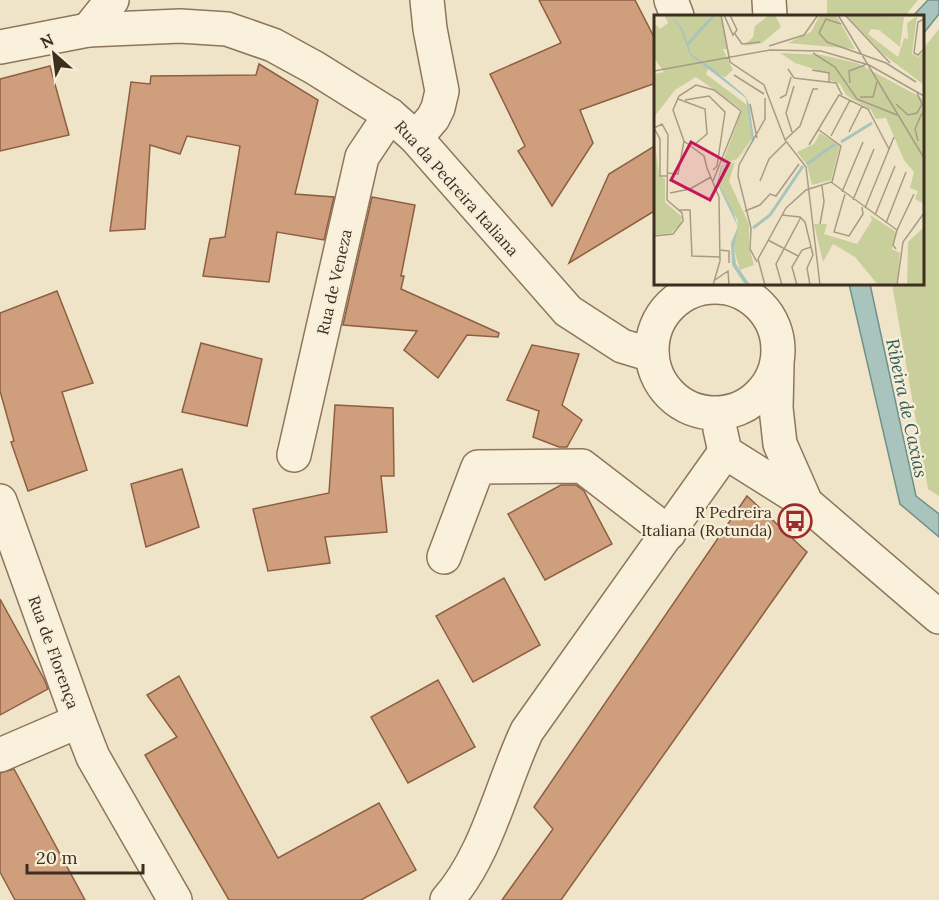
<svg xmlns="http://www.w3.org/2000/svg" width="939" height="900" font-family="Lora,serif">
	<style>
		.green { fill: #c9cf9b }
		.water { fill: #a9c4bc; stroke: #6f938a; stroke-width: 1.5 }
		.building { fill: #cf9f7d; stroke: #8d5f41; stroke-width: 1.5 }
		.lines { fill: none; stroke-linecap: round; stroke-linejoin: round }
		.minor-casing { stroke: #8d765c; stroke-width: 36 }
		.minor { stroke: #faf1dc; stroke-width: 33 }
		.labels { text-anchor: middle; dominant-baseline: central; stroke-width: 4.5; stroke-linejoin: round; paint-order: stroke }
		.street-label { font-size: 16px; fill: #3d2e20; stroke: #f7eed8 }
		.poi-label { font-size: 16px; fill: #3d2e20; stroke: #f7eed8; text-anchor: end }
		.water-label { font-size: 18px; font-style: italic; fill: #2f5d5a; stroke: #f7eed8 }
		.inset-river { fill: none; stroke: #a9c4bc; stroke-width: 3 }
		.inset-road { fill: none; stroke: #a89b85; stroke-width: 1.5 }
		.view { fill: #c2185b; fill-opacity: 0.15; stroke: #c2185b; stroke-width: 3 }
		.inset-edge { fill: none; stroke: #3d2e20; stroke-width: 3 }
	</style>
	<rect width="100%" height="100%" fill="#f0e4c8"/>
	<g class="green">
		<polygon points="827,0 918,0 905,16 827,16"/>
		<polygon points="939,29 939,496 928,489 892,284 922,284 923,49"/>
	</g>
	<g class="water">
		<polygon points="928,0 939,0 939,14 923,34 922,16 913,16"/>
		<polygon points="849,284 870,284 916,496 939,514 939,537 900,504"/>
	</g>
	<g class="building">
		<polygon points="539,0 635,0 656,41 656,83 580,110 593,143 552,206 518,151 525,146 490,74 561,43"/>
		<polygon points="259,64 318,100 295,194 334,197 324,240 277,232 269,282 203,276 210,239 225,237 240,146 187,136 180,154 150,145 145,229 110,231 131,82 150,84 151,76 256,75"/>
		<polygon points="50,66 69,135 0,151 0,79"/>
		<polygon points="656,145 656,210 569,263 609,174"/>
		<polygon points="372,197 415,205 401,276 404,276 401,289 499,333 498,337 467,335 438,378 404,350 417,331 343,325"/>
		<polygon points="57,291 93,383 62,392 87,470 28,491 11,442 14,441 0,391 0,313"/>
		<polygon points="201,343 262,359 247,426 182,412"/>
		<polygon points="532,345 579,354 562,405 582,420 567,447 559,447 533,437 539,411 507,400"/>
		<polygon points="335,405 393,408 394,476 381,476 387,532 325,537 330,563 268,571 253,509 329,493"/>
		<polygon points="182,469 199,527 146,547 131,484"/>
		<polygon points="561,485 576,485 584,491 612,544 545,580 508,514"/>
		<polygon points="747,496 807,552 561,900 502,900 553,829 534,807"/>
		<polygon points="504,578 540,645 473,682 436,616"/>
		<polygon points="0,599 44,679 48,689 0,715"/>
		<polygon points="179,676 278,858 379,803 416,870 361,900 229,900 145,755 177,737 147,695"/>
		<polygon points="438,680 475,747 408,783 371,717"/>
		<polygon points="14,769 85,900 15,900 0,872 0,773"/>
	</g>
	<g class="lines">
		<defs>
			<g id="minor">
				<polyline points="671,0 677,16"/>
				<polyline points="769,0 770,16"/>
				<polyline points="88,30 112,0"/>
				<polyline points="0,47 88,30 180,26 227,29 273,45 315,68 390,115 416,138 568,311 622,346 652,355"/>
				<polyline points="416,138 433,118 438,108 442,91 430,29 427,0"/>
				<circle cx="715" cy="350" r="63"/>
				<polyline points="777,365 776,408 780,444 806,503 939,617"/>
				<polyline points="720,429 725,452 806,503"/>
				<polyline points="294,455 362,157 390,115"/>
				<polyline points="0,501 79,721 0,755"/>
				<polyline points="444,557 478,467 582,466 669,533"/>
				<polyline points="79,721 93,757 175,900"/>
				<path d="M 447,900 C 487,855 501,786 527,731 L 725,452"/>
			</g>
		</defs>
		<use href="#minor" class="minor-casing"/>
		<use href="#minor" class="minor"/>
	</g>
	<defs>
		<symbol id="bus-ring" viewBox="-11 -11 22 22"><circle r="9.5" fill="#f7eed8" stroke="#9e2a2b" stroke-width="1.5"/><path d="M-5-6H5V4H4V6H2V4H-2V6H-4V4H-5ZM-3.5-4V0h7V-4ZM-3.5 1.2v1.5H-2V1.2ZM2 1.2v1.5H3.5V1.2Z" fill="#9e2a2b"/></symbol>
	</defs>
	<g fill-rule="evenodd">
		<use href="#bus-ring" x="776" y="502" width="38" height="38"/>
	</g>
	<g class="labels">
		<g class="street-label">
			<text transform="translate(457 188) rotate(48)">Rua da Pedreira Italiana</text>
			<text transform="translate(334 282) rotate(-77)">Rua de Veneza</text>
			<text transform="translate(54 652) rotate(70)">Rua de Florença</text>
		</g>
		<g class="poi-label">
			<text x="772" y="512">R Pedreira<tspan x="772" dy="18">Italiana (Rotunda)</tspan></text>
		</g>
		<g class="water-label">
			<text transform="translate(907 408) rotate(78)">Ribeira de Caxias</text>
		</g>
	</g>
	<g transform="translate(654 15)">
		<rect width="270" height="270" fill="#f0e4c8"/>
		<path d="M 10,0 L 67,0 L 73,34 L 69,34 L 79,55 L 71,62 L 54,54 L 52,59 L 93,90 L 98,124 L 83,144 L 68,149 L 88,95 L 42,62 L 21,75 L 0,102 L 0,59 L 10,57 L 0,43 L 0,8 L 6,14 L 14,8 ZM 115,0 L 121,0 L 127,12 L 108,28 L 90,31 L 99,22 L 101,11 ZM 166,0 L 182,0 L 201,34 L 134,28 L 157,17 ZM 192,0 L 250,2 L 246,32 L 225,15 L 217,14 L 214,19 L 244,42 L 250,23 L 254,24 L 253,8 L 263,1 L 258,39 L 264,42 L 270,36 L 270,70 L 229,39 ZM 126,38 L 168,40 L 203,48 L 270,84 L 270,189 L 261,184 L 264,176 L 256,173 L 260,157 L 250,145 L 232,103 L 222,104 L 217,95 L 192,80 L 186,69 L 176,65 L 176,59 L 141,48 ZM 166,118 L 186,130 L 177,165 L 158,170 L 153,150 L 143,137 L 160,129 ZM 0,120 L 5,160 L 11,164 L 11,187 L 28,202 L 26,210 L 17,218 L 0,220 ZM 81,147 L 75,166 L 95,209 L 95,232 L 100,250 L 86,255 L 80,234 L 84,206 L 64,168 L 69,153 ZM 216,200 L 242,217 L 238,234 L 246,238 L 243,270 L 224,270 L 201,242 L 179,229 L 169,247 L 160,209 L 173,209 L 170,219 L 203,229 L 218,205 ZM 270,212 L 270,270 L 253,270 L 254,227 Z" fill="#c9cf9b"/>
		<path d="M 15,0 L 27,11 L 31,20 L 37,39 L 58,53 L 88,78 L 92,82 L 95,89 L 100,123 L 99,127 L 83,145 L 68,152 L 64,168 L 79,196 L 84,212 L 80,234 L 82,249 L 96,270 L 90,268 L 78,250 L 77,228 L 84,212 L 63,168 L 67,151 L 83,145 L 98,127 L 92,83 L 36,40 L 26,12 Z" fill="#a9c4bc"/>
		<path class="inset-river" d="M 33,30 L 60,0M 187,127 L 218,108M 153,149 L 181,129M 99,213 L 116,200 L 149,151"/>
		<path class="inset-road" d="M 67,0 L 76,47 L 110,70 L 131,125 L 152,152 L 166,270M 70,0 L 79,20 L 83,15 L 76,0M 184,0 L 270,143M 191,0 L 236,48M 270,4 L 264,7 L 260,38 L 264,40 L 270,34M 187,9 L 172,4 L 165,18 L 173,27 L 232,48 L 262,67M 81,19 L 88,29 L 106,27M 115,31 L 150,20 L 164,0M 159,38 L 181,52 L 203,84 L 243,100M 134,54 L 140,63 L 182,68 L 188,80M 158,55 L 175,58 L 175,67M 0,56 L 116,35 L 167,36 L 215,50 L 270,81M 80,60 L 110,79M 196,68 L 195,56 L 211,50M 206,82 L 219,82 L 223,67M 126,83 L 132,80 L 137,62M 24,84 L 51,94 L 53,119 L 40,130M 31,85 L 55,81 L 71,97 L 63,151 L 59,155M 96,89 L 103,123M 242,89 L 254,100 L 263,98 L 268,89 L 263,78M 165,115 L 187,131 L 178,167M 138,117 L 132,98 L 140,71M 195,117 L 208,91M 177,121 L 196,85M 131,125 L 146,111 L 159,74 L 164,74M 264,126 L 261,114 L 268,98M 155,130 L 185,80 L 214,94 L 235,134M 13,158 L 24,159 L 30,126M 59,166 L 87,96 L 60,75 L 42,70 L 25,81 L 19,95 L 30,126 L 50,141 L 53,153 L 65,182 L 66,246 L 59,270M 106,166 L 115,144 L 132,127M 270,170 L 270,195M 188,177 L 209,127M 16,178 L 36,174 L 57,162M 191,179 L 180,217 L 195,221 L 209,199 L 208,192M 199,185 L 220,134M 211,193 L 240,122M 25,195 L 36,195 L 38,241 L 66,242M 91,196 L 106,190 L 116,179 L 122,181 L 145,149M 128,200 L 146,202 L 151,207 L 159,240 L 153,253 L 156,270M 221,200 L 241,151M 232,208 L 252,157M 166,209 L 170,187 L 168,171M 0,221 L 19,219 L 29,206 L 28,198 L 13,185 L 14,120 L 8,109 L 0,113 L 6,124 L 6,161 L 13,161M 114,225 L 144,241M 242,234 L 239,230 L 243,215 L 260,179M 65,235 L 75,236 L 75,248M 103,247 L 96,234 L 97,213 L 84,161 L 85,150 L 111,104 L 111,83M 61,265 L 74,256 L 75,270M 111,270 L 104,244 L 132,193 L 152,175 L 177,167 L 243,215M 128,270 L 122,249 L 147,202M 143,270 L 138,252 L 148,235 L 157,232M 243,270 L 249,227 L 270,198"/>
		<path class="view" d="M 37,127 L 75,148 L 56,185 L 17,165 Z"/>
		<rect width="270" height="270" class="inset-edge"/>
	</g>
	<g transform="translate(54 54) rotate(332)" stroke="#f7eed8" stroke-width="4.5" paint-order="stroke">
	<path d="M0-4.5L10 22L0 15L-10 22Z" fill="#3d2e20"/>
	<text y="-9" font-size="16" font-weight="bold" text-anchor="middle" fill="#3d2e20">N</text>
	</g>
	<path d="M27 864v9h116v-9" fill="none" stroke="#3d2e20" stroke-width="3"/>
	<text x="36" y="864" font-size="18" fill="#3d2e20" stroke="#f7eed8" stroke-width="4.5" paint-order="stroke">20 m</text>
</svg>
